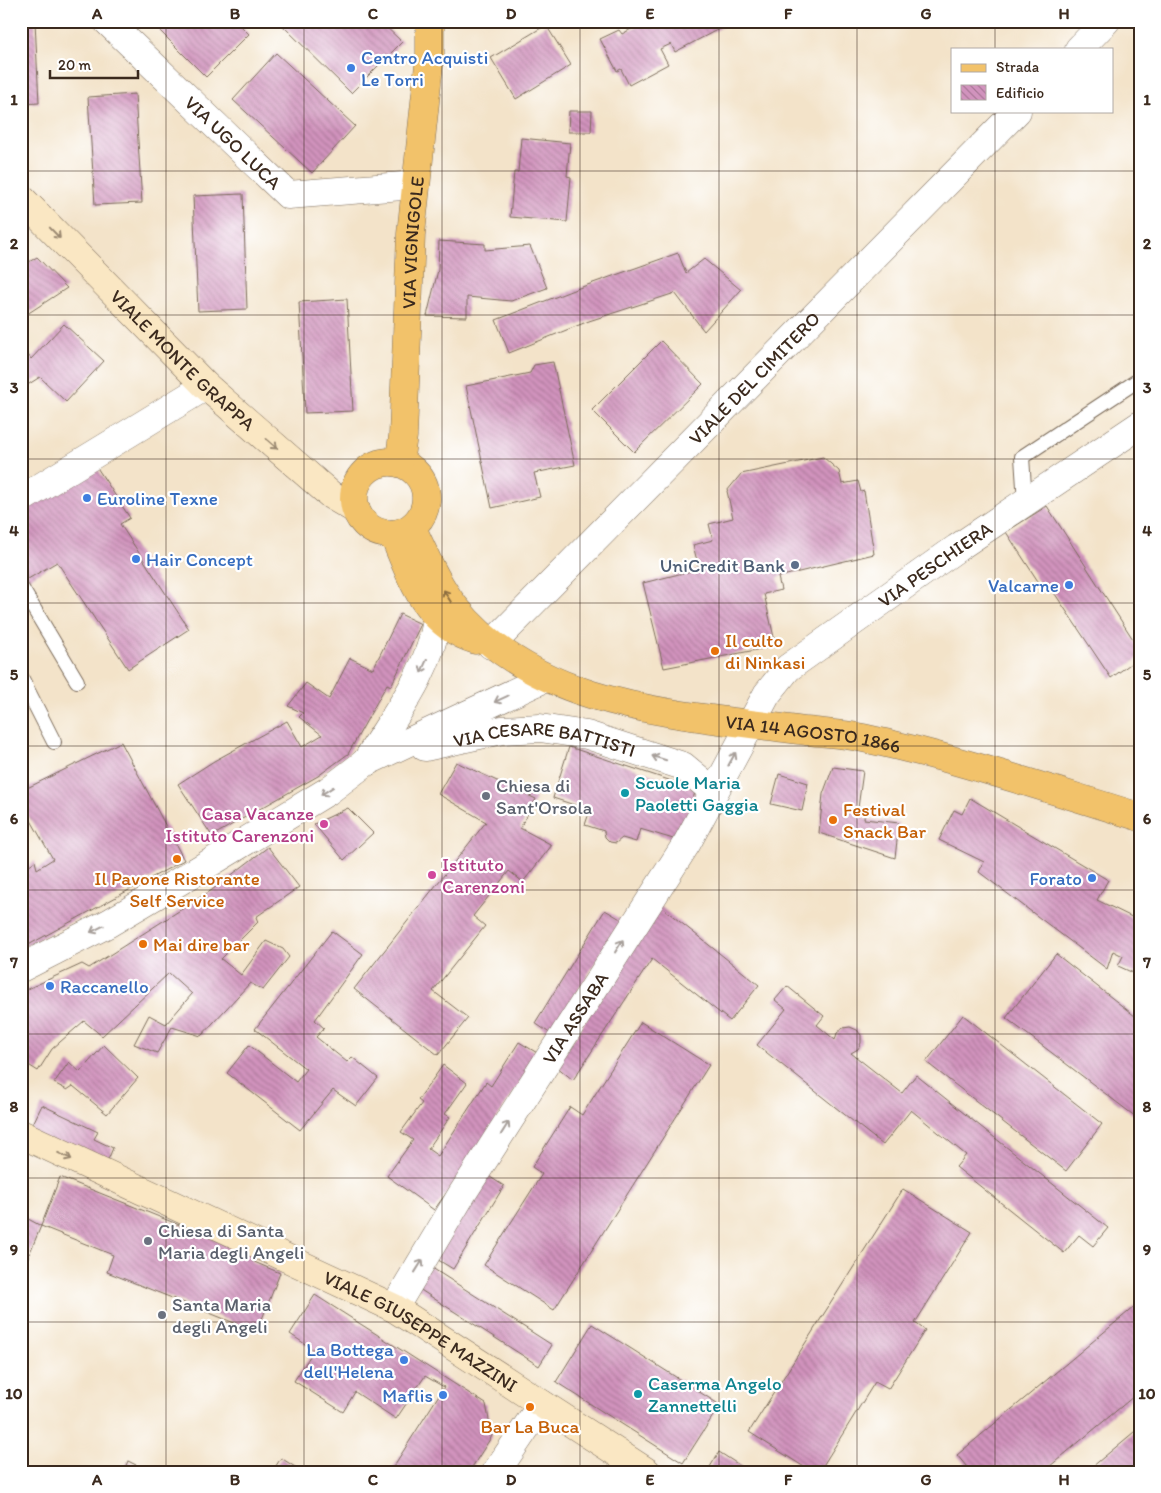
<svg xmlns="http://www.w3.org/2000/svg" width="1161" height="1493" font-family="Itim,sans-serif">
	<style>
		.building { fill: url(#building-back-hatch) }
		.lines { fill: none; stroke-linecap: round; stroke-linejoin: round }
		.lane-casing { stroke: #7b6b5a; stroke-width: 16 }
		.street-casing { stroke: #7b6b5a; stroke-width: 29 }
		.secondary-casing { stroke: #7b6b5a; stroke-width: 29 }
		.primary-casing { stroke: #7b6b5a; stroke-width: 29 }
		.lane { stroke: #fff; stroke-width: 14 }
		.street { stroke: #fff; stroke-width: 28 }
		.secondary { stroke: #fae7c3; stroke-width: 28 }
		.primary { stroke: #f2c26a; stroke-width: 28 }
		.oneway { stroke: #9a8870 }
		.oneway2 { stroke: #8d6e40 }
		.oneway3 { stroke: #a79f9a }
		.grid { fill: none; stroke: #3b2a1e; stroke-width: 1; stroke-opacity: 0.55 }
		.shop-dot { fill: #3f7fe0; stroke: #fff; stroke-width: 2 }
		.service-dot { fill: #5c6f8a; stroke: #fff; stroke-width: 2 }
		.food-dot { fill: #e8710a; stroke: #fff; stroke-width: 2 }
		.culture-dot { fill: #0f9aa8; stroke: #fff; stroke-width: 2 }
		.worship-dot { fill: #6b7280; stroke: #fff; stroke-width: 2 }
		.hotel-dot { fill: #d1479c; stroke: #fff; stroke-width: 2 }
		.labels { text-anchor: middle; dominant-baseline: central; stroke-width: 4.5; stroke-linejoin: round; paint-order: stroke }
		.shop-label { font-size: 19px; fill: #366cbe; stroke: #fff; text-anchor: start }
		.street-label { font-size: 19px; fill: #3b2a1e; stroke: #fff }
		.service-label { font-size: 19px; fill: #4e5e75; stroke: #fff; text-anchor: end }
		.food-label { font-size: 19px; fill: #c56008; stroke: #fff; text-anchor: start }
		.culture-label { font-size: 19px; fill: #0d838f; stroke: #fff; text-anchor: start }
		.worship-label { font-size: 19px; fill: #5b616d; stroke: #fff; text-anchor: start }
		.hotel-label { font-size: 19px; fill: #b23c85; stroke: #fff; text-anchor: end }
		.neatline { fill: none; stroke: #3b2a1e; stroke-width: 2 }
		.grid-label { font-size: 16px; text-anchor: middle; font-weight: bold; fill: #3b2a1e }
	</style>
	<defs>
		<pattern id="building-back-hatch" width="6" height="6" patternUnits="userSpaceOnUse" patternTransform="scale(1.25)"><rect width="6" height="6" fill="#d193bd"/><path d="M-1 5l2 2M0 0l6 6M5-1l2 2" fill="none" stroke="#ab7899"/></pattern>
	</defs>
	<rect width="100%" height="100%" fill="#fff"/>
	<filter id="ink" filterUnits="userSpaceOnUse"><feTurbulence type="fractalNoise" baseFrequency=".02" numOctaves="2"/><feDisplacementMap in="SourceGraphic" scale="10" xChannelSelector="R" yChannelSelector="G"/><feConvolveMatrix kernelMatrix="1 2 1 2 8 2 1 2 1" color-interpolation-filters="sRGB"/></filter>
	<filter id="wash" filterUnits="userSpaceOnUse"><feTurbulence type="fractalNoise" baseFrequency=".0096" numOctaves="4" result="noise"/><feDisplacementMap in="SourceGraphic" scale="20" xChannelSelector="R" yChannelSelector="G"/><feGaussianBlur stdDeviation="1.12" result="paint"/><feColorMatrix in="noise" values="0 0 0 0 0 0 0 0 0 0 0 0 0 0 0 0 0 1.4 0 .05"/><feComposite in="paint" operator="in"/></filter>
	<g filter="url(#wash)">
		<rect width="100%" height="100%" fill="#f3e3c9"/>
		<g id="blocks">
			<g class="building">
				<polygon points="21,21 35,21 39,103 21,104"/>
				<polygon points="150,21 236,21 249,34 206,77"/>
				<polygon points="278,21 380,21 402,42 351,93"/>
				<polygon points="646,21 734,21 675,52 671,44 660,49 668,64 629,85 621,69 617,71 600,39 619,30 622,34"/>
				<polygon points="546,25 571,65 516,99 491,58"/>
				<polygon points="276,53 355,126 312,173 233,100"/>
				<polygon points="135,94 142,203 95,205 88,97"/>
				<polygon points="569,111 592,111 591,132 568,132"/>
				<polygon points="521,138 570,143 567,176 571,177 567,222 510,217 514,172 518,172"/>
				<polygon points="243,194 247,309 198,311 193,196"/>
				<polygon points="439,241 485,244 485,250 530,246 547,288 511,301 467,297 467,317 427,316 438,270"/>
				<polygon points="678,253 686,273 704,259 741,290 704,331 675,293 589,321 509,353 496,320 576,289"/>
				<polygon points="37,257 67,288 21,318 21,267"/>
				<polygon points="347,299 353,411 305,413 299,302"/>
				<polygon points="64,324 104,361 66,402 40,377 21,389 21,345 31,359"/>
				<polygon points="661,341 703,384 634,452 592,410"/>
				<polygon points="553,362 575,465 534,473 540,497 492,508 466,386 530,373 534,365"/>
				<polygon points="823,457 839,471 842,484 858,481 861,492 864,491 874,554 778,577 781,590 764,594 776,646 664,668 643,583 699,569 693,545 713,540 709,524 733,518 727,491 741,474"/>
				<polygon points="94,463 130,518 120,524 189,629 128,669 57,562 28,579 21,569 21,510"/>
				<polygon points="1047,506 1140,650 1140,657 1111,678 1051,588 1045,592 1006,532"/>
				<polygon points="400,614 421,624 391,686 387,684 348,754 318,776 212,836 178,784 214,761 287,721 302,747 322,735 299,717 303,713 288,706 306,683 329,699 350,658 373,669"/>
				<polygon points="121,742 184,860 21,949 21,871 35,861 37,869 53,859 21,803 21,791"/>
				<polygon points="569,747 696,789 680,841 640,829 636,842 622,838 616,843 610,842 605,837 604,831 585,825 590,810 553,798"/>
				<polygon points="456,762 536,799 520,828 552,845 523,882 509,871 473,916 485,926 433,991 468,1018 438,1055 354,989 486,822 438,794"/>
				<polygon points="833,767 863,771 858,808 865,809 864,819 899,823 895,858 819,833 823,794"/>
				<polygon points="779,774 808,783 802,811 771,804"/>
				<polygon points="970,798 1108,880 1097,900 1140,921 1140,976 1118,966 1123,956 1113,951 1107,969 979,872 984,862 939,840 954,810 962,814"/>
				<polygon points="348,808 373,833 344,860 314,824"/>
				<polygon points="268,847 299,887 256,917 258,922 221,959 241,975 266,941 283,949 289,957 263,990 250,983 201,1036 172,1027 157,1053 134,1044 149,1015 166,1024 192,994 169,973 102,1036 84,1021 52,1049 38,1071 27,1064 21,1073 21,992 82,964 89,968 212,890"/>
				<polygon points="659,905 759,985 730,1021 652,959 573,1080 556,1066"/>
				<polygon points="605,910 622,920 551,1034 535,1023"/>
				<polygon points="332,931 363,954 315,1020 324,1028 316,1037 347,1062 352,1057 378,1078 356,1106 333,1090 300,1130 227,1073 249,1045 296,1082 306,1069 255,1029"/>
				<polygon points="1056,954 1140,1020 1140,1120 1006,1018"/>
				<polygon points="787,986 824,1016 817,1025 835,1040 837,1033 843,1028 850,1027 857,1030 861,1035 861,1043 858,1049 851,1053 902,1093 916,1075 1108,1228 1093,1246 1079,1235 1064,1253 956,1167 966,1155 911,1110 883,1145 757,1045 786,1009 775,1000"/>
				<polygon points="963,1015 1102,1124 1066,1171 926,1062"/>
				<polygon points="641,1022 709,1065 554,1310 484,1265 542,1174 532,1167 570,1107 582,1115"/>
				<polygon points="519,1042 539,1054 461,1173 434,1210 387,1176 413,1140 401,1132 422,1103 418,1100 443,1065 467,1083 445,1114 450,1117 428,1149 438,1156 486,1082 491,1086"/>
				<polygon points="104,1045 138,1078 107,1114 73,1086 67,1090 54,1083 69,1062 80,1072"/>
				<polygon points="42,1105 98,1132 94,1139 113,1148 105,1167 29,1132"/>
				<polygon points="487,1175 504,1186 453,1269 435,1258"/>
				<polygon points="60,1177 254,1255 252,1261 280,1273 257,1332 107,1272 113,1255 41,1226"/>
				<polygon points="903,1189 972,1232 915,1323 925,1330 888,1389 875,1382 819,1472 812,1472 749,1432"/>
				<polygon points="21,1215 41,1226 21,1274"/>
				<polygon points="429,1266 552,1345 539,1366 416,1287"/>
				<polygon points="315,1295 486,1404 492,1436 469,1472 390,1472 444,1387 425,1376 396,1419 355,1392 343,1412 294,1381 314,1350 290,1334"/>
				<polygon points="1140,1302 1140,1391 1043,1472 971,1472 957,1455"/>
				<polygon points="592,1324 720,1405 683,1463 556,1382"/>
				<polygon points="1140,1427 1140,1472 1086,1472"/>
				<polygon points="719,1452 750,1472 707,1472"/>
				<polygon points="281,1458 303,1472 272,1472"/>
				<polygon points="128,1461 150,1472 123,1472"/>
			</g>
		</g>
	</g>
	<g filter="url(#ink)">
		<use href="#blocks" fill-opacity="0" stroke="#7b6b5a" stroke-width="1"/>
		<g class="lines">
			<defs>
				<g id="lane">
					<polyline points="1025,502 1022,457 1140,379"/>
					<polyline points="21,587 77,681"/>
					<polyline points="21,677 54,742"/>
				</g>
				<g id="street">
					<path id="s1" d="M 107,21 L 288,195 L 415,185"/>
					<polyline points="1079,49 1106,21"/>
					<polyline points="21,499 206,386"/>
					<path id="s2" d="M 491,645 L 1017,111"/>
					<path id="s3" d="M 425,747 L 502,730 L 540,728 L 587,735 L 683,766 L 706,785 L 712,794"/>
					<path d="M 366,762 C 393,717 430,673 437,619"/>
					<polyline points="21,968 109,923 200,869 328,791 366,762 545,678"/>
					<path id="s4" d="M 394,1308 L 462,1194 L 687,843 L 767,694 L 788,668 L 957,548 L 1140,425"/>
					<polyline points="496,1472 542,1404"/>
				</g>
				<g id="secondary">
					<path id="s5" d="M 21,198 L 206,386 L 332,496 L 356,510"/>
					<path id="s6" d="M 21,1134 L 394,1308 L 647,1472"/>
				</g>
				<g id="primary">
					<circle cx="390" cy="498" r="36"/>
					<path id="s7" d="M 399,463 L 403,436 L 411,234 L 430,55 L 430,21"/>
					<path id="s8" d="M 412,528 C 425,555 436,583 455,607 C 538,711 685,714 806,731 C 825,733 844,734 863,738 C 957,758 1048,789 1140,817"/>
					<path d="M 393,534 C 412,578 425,625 476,640"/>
				</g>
			</defs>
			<use href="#lane" class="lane-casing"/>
			<use href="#street" class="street-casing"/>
			<use href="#secondary" class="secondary-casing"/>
			<use href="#primary" class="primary-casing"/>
			<use href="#lane" class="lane"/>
			<use href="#street" class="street"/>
			<use href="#secondary" class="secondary"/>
			<use href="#primary" class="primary"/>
		</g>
		<defs><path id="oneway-shaft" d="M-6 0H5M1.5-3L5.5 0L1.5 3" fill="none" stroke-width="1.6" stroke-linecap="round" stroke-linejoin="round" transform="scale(1.25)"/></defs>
		<g class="oneway">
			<use href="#oneway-shaft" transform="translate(55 233) rotate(46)"/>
			<use href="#oneway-shaft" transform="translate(272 444) rotate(41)"/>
			<use href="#oneway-shaft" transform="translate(65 1156) rotate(25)"/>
		</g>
		<use class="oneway2" href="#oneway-shaft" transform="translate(447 596) rotate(-123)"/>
		<g class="oneway3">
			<use href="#oneway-shaft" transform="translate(424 666) rotate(114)"/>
			<use href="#oneway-shaft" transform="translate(501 699) rotate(155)"/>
			<use href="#oneway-shaft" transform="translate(659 758) rotate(-163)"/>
			<use href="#oneway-shaft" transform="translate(732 759) rotate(-61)"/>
			<use href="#oneway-shaft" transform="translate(327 791) rotate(147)"/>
			<use href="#oneway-shaft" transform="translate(97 929) rotate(153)"/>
			<use href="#oneway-shaft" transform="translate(619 946) rotate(-58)"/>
			<use href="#oneway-shaft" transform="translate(505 1128) rotate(-58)"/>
			<use href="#oneway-shaft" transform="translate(419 1266) rotate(-58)"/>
		</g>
	</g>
	<path class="grid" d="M 166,21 L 166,1472M 304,21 L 304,1472M 442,21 L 442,1472M 580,21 L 580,1472M 719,21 L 719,1472M 857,21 L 857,1472M 995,21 L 995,49M 995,111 L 995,1472M 21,171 L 1140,171M 21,315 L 1140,315M 21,459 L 1140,459M 21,603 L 1140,603M 21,746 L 1140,746M 21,890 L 1140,890M 21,1034 L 1140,1034M 21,1178 L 1140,1178M 21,1322 L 1140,1322"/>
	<g class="shop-dot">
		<circle cx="351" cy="68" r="5"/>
		<circle cx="87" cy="498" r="5"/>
		<circle cx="136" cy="559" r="5"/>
		<circle cx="1069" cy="585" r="5"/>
		<circle cx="1092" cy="878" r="5"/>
		<circle cx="50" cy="986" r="5"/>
		<circle cx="404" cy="1360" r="5"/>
		<circle cx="443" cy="1395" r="5"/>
	</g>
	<circle class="service-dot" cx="795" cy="565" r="5"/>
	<g class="food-dot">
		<circle cx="715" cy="651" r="5"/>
		<circle cx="833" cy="820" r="5"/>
		<circle cx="177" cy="859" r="5"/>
		<circle cx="143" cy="944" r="5"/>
		<circle cx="530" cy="1407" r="5"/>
	</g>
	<g class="culture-dot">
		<circle cx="625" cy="793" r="5"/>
		<circle cx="638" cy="1394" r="5"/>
	</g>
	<g class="worship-dot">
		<circle cx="486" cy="796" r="5"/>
		<circle cx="148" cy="1241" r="5"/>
		<circle cx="162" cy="1315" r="5"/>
	</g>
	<g class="hotel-dot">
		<circle cx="324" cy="824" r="5"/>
		<circle cx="432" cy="875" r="5"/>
	</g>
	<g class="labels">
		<g class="shop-label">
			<text x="361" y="57">Centro Acquisti<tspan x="361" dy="22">Le Torri</tspan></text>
			<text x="97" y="498">Euroline Texne</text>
			<text x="146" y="559">Hair Concept</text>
			<text x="1059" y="585" text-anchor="end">Valcarne</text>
			<text x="1082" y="878" text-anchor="end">Forato</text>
			<text x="60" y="986">Raccanello</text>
			<text x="394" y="1349" text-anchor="end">La Bottega<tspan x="394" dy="22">dell'Helena</tspan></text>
			<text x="433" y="1395" text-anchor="end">Maflis</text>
		</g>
		<g class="street-label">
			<text stroke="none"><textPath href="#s1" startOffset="175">VIA UGO LUCA</textPath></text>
			<text stroke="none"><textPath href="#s7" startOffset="221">VIA VIGNIGOLE</textPath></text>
			<text stroke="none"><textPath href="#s5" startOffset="229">VIALE MONTE GRAPPA</textPath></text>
			<text stroke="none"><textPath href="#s2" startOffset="375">VIALE DEL CIMITERO</textPath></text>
			<text stroke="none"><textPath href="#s4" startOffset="932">VIA PESCHIERA</textPath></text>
			<text stroke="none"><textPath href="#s8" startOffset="480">VIA 14 AGOSTO 1866</textPath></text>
			<text stroke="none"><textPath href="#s3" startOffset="122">VIA CESARE BATTISTI</textPath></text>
			<text stroke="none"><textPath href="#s4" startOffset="342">VIA ASSABA</textPath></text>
			<text stroke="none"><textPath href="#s6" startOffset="446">VIALE GIUSEPPE MAZZINI</textPath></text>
		</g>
		<g class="service-label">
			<text x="785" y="565">UniCredit Bank</text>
		</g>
		<g class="food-label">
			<text x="725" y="640">Il culto<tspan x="725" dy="22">di Ninkasi</tspan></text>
			<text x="843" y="809">Festival<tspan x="843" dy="22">Snack Bar</tspan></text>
			<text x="177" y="878" text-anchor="middle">Il Pavone Ristorante<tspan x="177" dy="22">Self Service</tspan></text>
			<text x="153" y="944">Mai dire bar</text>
			<text x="530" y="1426" text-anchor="middle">Bar La Buca</text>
		</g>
		<g class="culture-label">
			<text x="635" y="782">Scuole Maria<tspan x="635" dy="22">Paoletti Gaggia</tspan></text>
			<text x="648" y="1383">Caserma Angelo<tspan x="648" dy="22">Zannettelli</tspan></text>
		</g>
		<g class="worship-label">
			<text x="496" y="785">Chiesa di<tspan x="496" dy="22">Sant'Orsola</tspan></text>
			<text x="158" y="1230">Chiesa di Santa<tspan x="158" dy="22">Maria degli Angeli</tspan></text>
			<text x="172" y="1304">Santa Maria<tspan x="172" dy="22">degli Angeli</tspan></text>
		</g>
		<g class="hotel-label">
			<text x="314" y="813">Casa Vacanze<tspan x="314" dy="22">Istituto Carenzoni</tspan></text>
			<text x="442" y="864" text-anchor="start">Istituto<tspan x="442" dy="22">Carenzoni</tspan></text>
		</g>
	</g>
	<rect width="1161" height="1493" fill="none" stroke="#fff" stroke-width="55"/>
	<rect x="951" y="48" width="162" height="65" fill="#ffffff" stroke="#b1aaa5"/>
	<rect x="961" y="64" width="25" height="8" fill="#f2c26a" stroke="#b1aaa5"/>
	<text x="996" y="72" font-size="15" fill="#3b2a1e">Strada</text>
	<rect x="961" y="85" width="25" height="15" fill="url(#building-back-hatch)" stroke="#b1aaa5"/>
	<text x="996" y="98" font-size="15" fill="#3b2a1e">Edificio</text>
	<path d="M50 70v8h88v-8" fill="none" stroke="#3b2a1e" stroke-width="2.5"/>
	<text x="58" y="70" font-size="15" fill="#3b2a1e" stroke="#ffffff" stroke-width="4" paint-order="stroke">20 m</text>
	<rect x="28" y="28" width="1106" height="1438" class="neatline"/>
	<g class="grid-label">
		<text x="97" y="19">A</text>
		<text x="235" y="19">B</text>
		<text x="373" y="19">C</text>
		<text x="511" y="19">D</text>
		<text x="650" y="19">E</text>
		<text x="788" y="19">F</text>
		<text x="926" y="19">G</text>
		<text x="1064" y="19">H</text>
		<text x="14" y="105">1</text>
		<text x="1147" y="105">1</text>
		<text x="14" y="249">2</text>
		<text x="1147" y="249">2</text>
		<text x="14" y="393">3</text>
		<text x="1147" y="393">3</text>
		<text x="14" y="536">4</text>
		<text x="1147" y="536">4</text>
		<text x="14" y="680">5</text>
		<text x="1147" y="680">5</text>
		<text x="14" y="824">6</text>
		<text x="1147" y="824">6</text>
		<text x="14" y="968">7</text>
		<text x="1147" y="968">7</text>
		<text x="14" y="1112">8</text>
		<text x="1147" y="1112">8</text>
		<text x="14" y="1255">9</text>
		<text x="1147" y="1255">9</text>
		<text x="14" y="1399">10</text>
		<text x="1147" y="1399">10</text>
		<text x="97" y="1485">A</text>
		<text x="235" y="1485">B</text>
		<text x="373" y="1485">C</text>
		<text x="511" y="1485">D</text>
		<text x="650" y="1485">E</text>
		<text x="788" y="1485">F</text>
		<text x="926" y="1485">G</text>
		<text x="1064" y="1485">H</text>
	</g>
</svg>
